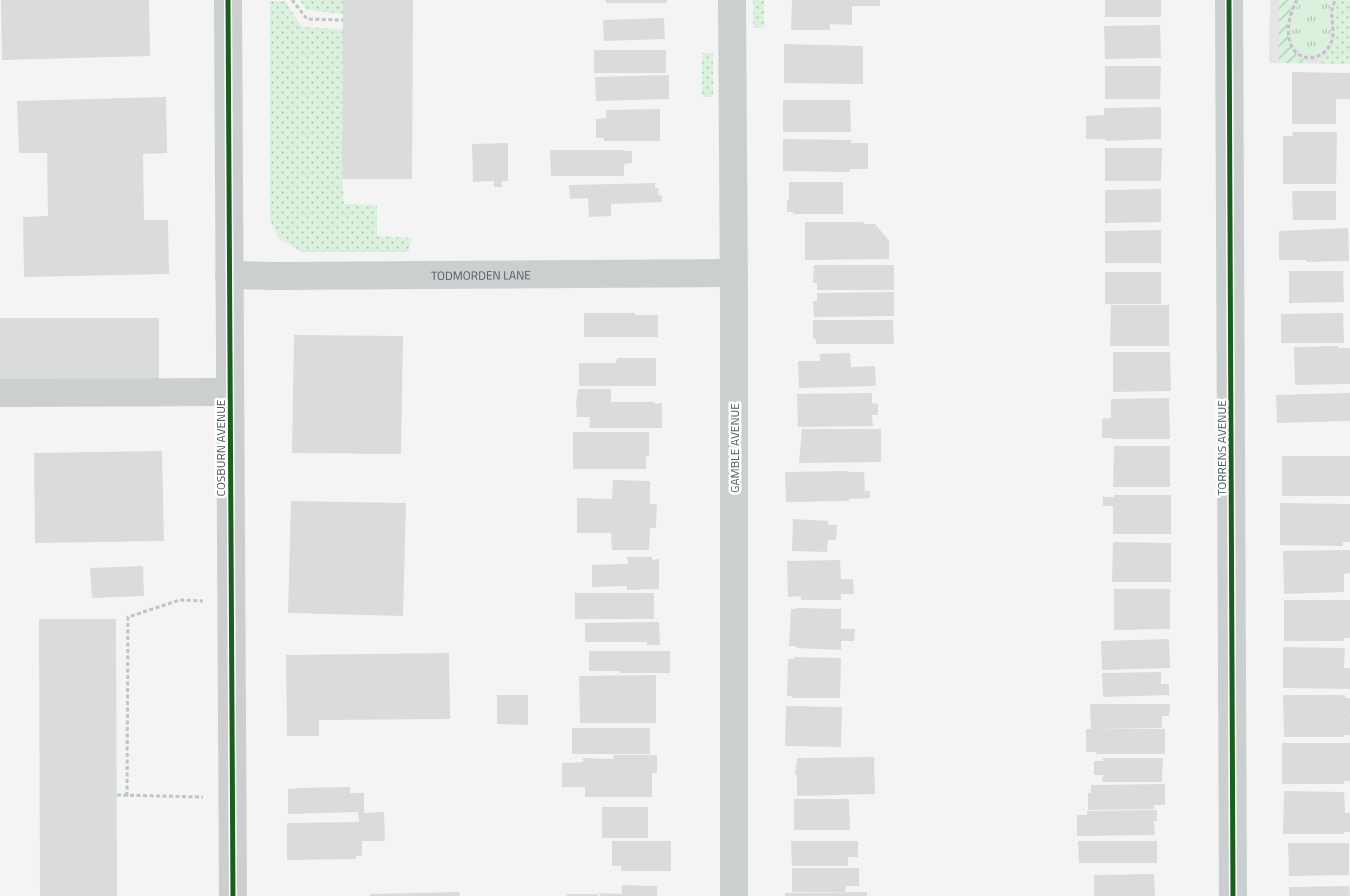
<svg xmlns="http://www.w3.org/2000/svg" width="1350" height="896" font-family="'Titillium Web',sans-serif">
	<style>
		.education { fill: #e6e5e6 }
		.grass { fill: url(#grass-dots) }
		.park { fill: url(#park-tufts) }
		.garden { fill: url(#garden-furrows) }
		.building { fill: #dadcdc }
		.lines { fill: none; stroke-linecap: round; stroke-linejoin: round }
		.path { stroke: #bbc7c0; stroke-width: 3; stroke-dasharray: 4 2.5; stroke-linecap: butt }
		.minor { stroke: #cbcfcf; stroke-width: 28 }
		.cycleway-casing { stroke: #fff; stroke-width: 8 }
		.cycleway { stroke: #1b5e20; stroke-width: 5 }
		.labels { text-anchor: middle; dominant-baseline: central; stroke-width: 5; stroke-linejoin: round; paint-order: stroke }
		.street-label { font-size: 12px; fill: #4b5b5f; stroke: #fff }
	</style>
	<defs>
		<pattern id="grass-dots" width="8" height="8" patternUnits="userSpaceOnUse" patternTransform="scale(1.25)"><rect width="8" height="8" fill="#daf1dd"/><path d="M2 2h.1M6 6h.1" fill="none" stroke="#b3c6b6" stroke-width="1.8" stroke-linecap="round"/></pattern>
		<pattern id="park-tufts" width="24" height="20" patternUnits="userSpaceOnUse" patternTransform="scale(1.25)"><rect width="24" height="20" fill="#daf1dd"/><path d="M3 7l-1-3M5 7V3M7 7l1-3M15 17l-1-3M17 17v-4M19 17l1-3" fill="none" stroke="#b3c6b6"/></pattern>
		<pattern id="garden-furrows" width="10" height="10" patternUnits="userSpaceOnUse" patternTransform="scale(1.25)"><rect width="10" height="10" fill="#daf1dd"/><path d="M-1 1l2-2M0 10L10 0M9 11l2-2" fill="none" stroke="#b3c6b6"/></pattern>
	</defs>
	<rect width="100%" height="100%" fill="#f4f4f4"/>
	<polygon class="education" points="1270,0 1350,0 1350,64 1269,63"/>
	<g class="grass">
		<polygon points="300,0 343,0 343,14 306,10"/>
		<polygon points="753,0 764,0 764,27 753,28"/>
		<polygon points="1339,0 1350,0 1350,64 1322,63 1325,56 1334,44 1335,21 1334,9"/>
		<polygon points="270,1 285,1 302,27 343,29 342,179 344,204 377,205 377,236 412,238 408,252 301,252 279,239 270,220"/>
		<rect x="702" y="53" width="11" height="44"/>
	</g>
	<path class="park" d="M 1300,0 L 1331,0 C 1330,5 1329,11 1329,16 C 1329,25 1333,34 1329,43 C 1322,59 1298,57 1292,41 C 1288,30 1294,10 1300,0 Z"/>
	<polygon class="garden" points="1279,0 1294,0 1287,21 1289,46 1298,56 1308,63 1279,63"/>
	<g class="building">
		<polygon points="1,0 149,0 150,56 2,60"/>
		<polygon points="343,0 413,0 412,179 342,179"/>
		<rect x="606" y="0" width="61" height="3"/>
		<polygon points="792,0 880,0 880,6 852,6 852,25 830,24 830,30 791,30"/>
		<rect x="1105" y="0" width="56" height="17"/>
		<polygon points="664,18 665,39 604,41 603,20"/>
		<polygon points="1160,25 1161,58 1105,59 1104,26"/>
		<polygon points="784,44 863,46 863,84 784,83"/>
		<rect x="594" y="50" width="72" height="23"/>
		<polygon points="1105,66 1161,66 1160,99 1105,99"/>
		<polygon points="1292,72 1350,73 1350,99 1336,99 1336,124 1292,124"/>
		<polygon points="669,75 669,99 596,101 595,77"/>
		<polygon points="166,97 167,153 143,154 144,220 168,220 169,274 24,277 23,217 48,216 47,153 19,153 17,101"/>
		<polygon points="783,100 850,100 851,132 783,132"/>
		<polygon points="1161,107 1161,139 1105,141 1105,139 1086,139 1086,116 1104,115 1104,108"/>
		<polygon points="660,109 660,141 604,141 604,138 596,138 596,119 606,118 606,110"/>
		<polygon points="1292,132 1337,132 1336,184 1283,184 1283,136 1293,136"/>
		<polygon points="783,139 851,140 851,143 868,143 868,169 850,169 849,172 783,171"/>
		<polygon points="508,143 508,181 502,181 502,187 494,187 494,181 473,182 472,144"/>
		<polygon points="1105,148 1162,148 1161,181 1105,181"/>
		<polygon points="550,150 624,150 624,151 632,151 632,163 624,164 624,176 551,176"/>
		<polygon points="789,182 843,182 843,214 793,214 793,212 787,212 787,200 789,200"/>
		<polygon points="655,183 655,188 658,188 659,196 662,195 662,202 611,204 611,216 589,217 588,198 570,199 569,185"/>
		<polygon points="1161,189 1161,222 1105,223 1105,190"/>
		<polygon points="1292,191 1336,191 1336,220 1293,220"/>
		<polygon points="805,222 863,222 864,224 875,224 889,241 889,259 805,260"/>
		<polygon points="1348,228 1349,261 1306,262 1306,260 1279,260 1279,231"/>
		<polygon points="1161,230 1161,263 1105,263 1105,231"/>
		<polygon points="814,265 894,265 894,290 817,290 817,283 813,283"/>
		<polygon points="1289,271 1343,271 1344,302 1289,303"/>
		<rect x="1105" y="272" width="56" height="32"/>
		<polygon points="894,292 894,316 814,317 813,301 817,301 817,293"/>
		<polygon points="1111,305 1169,305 1169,346 1110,346"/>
		<polygon points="584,313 635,313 635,315 658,315 658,337 584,337"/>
		<polygon points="1343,313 1344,343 1281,343 1281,314"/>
		<polygon points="0,318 159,318 159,385 0,383"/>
		<polygon points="813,320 893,320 894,344 816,344 816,339 813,339"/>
		<polygon points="294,335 403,336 401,454 292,453"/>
		<polygon points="1338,346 1338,348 1350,348 1350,384 1295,385 1294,347"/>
		<polygon points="1113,352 1170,352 1171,391 1113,392"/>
		<polygon points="850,353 851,367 875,366 876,386 799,388 798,361 820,361 820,354"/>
		<polygon points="617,358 656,358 656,386 579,386 579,363 616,363"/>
		<polygon points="578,389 611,389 611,402 654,402 655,404 662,403 662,428 589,428 590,417 577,417 576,404"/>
		<polygon points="872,393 872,403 878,404 878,415 872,415 873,426 798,427 797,394"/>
		<polygon points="1350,393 1350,421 1277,423 1276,395"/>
		<polygon points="1169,398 1170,439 1112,439 1112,438 1102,438 1102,419 1111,418 1111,399"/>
		<polygon points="802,429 881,429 881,462 799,463"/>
		<polygon points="573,432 649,432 649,455 646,456 646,469 573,469"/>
		<polygon points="1114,446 1170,446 1170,487 1113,487"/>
		<polygon points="162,451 164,541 35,543 34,453"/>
		<rect x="1282" y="456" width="68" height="40"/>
		<polygon points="849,471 849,472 864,472 865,491 870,491 870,498 849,499 850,501 786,502 785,472"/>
		<polygon points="613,480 650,481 650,504 657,504 656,528 650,528 649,550 612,550 611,533 577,533 577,498 612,499"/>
		<polygon points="1114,495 1171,495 1171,534 1113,534 1113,506 1103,506 1103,497 1114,497"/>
		<polygon points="291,501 406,503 403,616 288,613"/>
		<polygon points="1280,503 1350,504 1350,542 1343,542 1343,546 1280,545"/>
		<polygon points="793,519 828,521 828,525 837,525 836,540 828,540 827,552 792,551"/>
		<polygon points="1113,542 1171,543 1171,582 1112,582"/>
		<polygon points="1350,550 1350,573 1344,574 1344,592 1284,594 1283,551"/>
		<polygon points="627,557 652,557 652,560 659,559 659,589 627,590 627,586 592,587 592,565 628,564"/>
		<polygon points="840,560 841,579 853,579 854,594 841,594 841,600 801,600 801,596 788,597 787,561"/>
		<polygon points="143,566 144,596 92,598 90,568"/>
		<polygon points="1114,589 1170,589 1170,629 1114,630"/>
		<rect x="575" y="593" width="79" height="26"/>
		<polygon points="1284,600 1350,600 1350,638 1344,638 1344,641 1284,641"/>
		<polygon points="796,608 841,609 841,629 855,629 854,641 841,641 841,650 796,648 797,646 789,646 791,609 796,609"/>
		<polygon points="39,619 116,619 117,896 40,896"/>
		<polygon points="659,622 660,645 647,645 647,642 585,642 585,623"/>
		<polygon points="1169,639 1170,668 1102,670 1101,641"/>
		<polygon points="1283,647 1345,648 1344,668 1350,668 1350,689 1283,688"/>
		<polygon points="589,651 670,651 670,673 620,673 619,671 589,671"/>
		<polygon points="449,653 450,719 319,720 319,736 287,736 286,655"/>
		<polygon points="794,657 841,658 840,698 792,698 791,696 787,696 788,659 794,659"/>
		<polygon points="1161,672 1161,684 1169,684 1169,695 1103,697 1102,673"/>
		<polygon points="656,675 656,723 580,723 579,676"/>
		<polygon points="497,695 528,695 528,725 497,724"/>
		<polygon points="1283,695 1345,695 1345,698 1350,698 1350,716 1349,715 1350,717 1350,735 1343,735 1344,737 1284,737"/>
		<polygon points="1090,704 1170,704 1169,716 1162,716 1162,728 1095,728 1165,729 1165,754 1096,754 1096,752 1086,752 1086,729 1091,729"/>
		<polygon points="786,706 842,707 841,747 785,746"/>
		<rect x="572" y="728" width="78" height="26"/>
		<polygon points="1282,743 1350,743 1350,781 1344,781 1344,784 1282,784"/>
		<polygon points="613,755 657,755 657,773 652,773 652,797 585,797 585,787 562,787 562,763 583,762 583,758 614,759"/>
		<polygon points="874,757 875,794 797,796 797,774 795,775 797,758"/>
		<polygon points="1103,758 1163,758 1162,782 1102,782 1103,775 1094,775 1094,761 1103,761"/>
		<polygon points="1165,784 1165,805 1154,805 1154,809 1088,810 1088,793 1091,793 1091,785"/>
		<polygon points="350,787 350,793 364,793 364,813 384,812 385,841 362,841 362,856 356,856 356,859 287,860 287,823 359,822 358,812 288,814 288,789 295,789 295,788"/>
		<polygon points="1284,791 1344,792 1345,813 1350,813 1350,832 1344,832 1344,834 1283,834"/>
		<polygon points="794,799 849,799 850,830 794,830"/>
		<rect x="602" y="807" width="46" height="31"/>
		<polygon points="1157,810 1157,821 1154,821 1155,835 1077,836 1077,815 1087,815 1087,811"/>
		<polygon points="612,841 671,841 671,871 621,871 621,866 612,866"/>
		<polygon points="791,841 858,841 858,857 848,857 848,866 792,866"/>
		<polygon points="1078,841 1157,841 1157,863 1079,863"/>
		<polygon points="1288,843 1349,843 1349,875 1289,876"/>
		<polygon points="792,868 859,868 859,886 846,886 845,892 792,892"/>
		<polygon points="1154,874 1155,896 1094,896 1094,875"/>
		<polygon points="622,885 657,886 657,896 600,896 599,893 622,894"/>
		<polygon points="1349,886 1350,896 1289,896 1289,887"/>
		<polygon points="459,892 460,896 370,896 370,894"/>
		<polygon points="867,892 867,896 785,896 785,893"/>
		<rect x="567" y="894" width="31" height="2"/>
	</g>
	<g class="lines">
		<g class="path">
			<polyline points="292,0 307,19 343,20"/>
			<path d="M 1297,0 C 1290,12 1285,31 1291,45 C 1299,63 1321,61 1330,45 C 1336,35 1331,22 1332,11 C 1332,7 1334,4 1335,0"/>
			<polyline points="117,795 203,797"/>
			<polyline points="127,796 128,617 180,600 203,601"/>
		</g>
		<g class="minor">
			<polyline points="228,0 233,896"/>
			<polyline points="732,0 734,301 734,896"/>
			<polyline points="1229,0 1233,896"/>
			<path id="s1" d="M 229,275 L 275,276 L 734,273"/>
			<polyline points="0,393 230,392"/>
		</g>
		<defs>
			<g id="cycleway">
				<polyline points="228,0 233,896"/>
				<polyline points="1229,0 1233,896"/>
			</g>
		</defs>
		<use href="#cycleway" class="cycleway-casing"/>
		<use href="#cycleway" class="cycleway"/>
	</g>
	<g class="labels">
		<g class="street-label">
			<text stroke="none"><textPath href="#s1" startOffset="252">TODMORDEN LANE</textPath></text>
			<text transform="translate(220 448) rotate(-90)">COSBURN AVENUE</text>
			<text transform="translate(734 448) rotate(-90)">GAMBLE AVENUE</text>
			<text transform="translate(1221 448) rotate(-90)">TORRENS AVENUE</text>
		</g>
	</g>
</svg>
